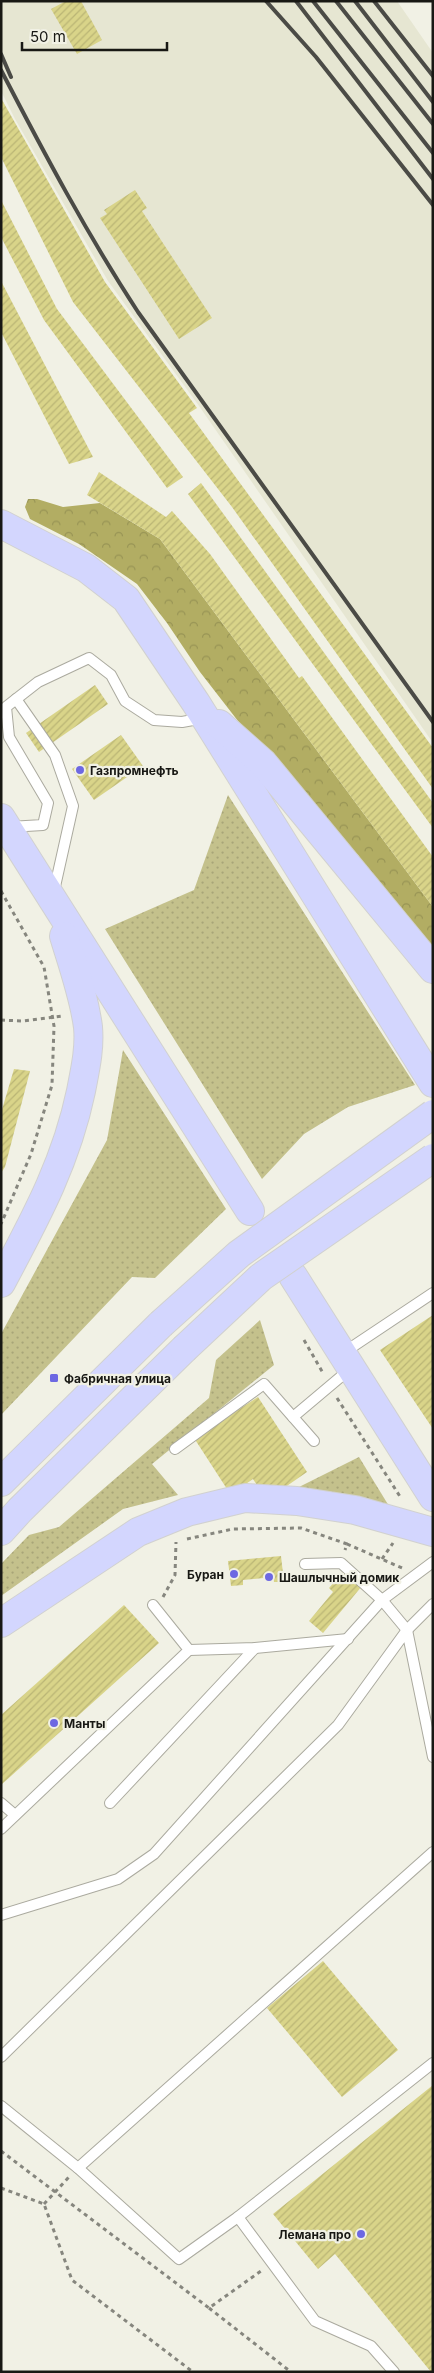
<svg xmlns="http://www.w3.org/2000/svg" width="434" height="2373" font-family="Inter,sans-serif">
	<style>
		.built { fill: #e6e6d2 }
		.grass { fill: url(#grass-dots) }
		.forest { fill: url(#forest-crowns) }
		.building { fill: url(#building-hatch) }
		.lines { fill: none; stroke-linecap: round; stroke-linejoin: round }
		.lane-casing { stroke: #abaa9f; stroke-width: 12 }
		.primary-casing { stroke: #d1d1d0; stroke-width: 30 }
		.path { stroke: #86867e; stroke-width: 3; stroke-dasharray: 4 4; stroke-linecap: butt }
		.lane { stroke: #fff; stroke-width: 10 }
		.primary { stroke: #d3d6fe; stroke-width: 28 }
		.rail { stroke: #4b4b46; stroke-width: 4 }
		.primary-bridge-casing { stroke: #d1d1d0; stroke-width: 30; stroke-linecap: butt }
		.primary-bridge { stroke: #d3d6fe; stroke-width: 28 }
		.poi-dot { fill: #6d68e2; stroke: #f1f1e5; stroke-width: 2 }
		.labels { text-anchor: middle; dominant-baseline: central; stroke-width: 4.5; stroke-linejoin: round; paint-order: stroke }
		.poi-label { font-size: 12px; font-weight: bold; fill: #181814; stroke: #f1f1e5; text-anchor: start }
	</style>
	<defs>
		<pattern id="grass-dots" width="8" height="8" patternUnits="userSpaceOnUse" patternTransform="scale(1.25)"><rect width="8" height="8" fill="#c4c18c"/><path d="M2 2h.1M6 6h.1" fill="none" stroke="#a8a578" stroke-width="1.8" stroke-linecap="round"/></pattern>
		<pattern id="forest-crowns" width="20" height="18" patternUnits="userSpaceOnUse" patternTransform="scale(1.25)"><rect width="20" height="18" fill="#b2ad63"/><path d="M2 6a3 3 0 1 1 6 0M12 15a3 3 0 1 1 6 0" fill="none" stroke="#989455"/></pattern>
		<pattern id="building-hatch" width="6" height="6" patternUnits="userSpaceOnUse" patternTransform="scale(1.25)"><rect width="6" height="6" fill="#d9d489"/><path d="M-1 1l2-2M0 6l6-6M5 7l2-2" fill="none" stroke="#bab575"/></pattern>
	</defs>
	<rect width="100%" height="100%" fill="#f1f1e5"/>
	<polygon class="built" points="1,1 397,1 433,53 433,743 199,406 108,281 15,119 1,91"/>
	<g class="grass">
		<polygon points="228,795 415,1085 348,1107 304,1134 262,1179 105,929 194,890"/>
		<polygon points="123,1050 226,1209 155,1278 132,1277 1,1415 1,1334 107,1140"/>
		<polygon points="260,1320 274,1365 152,1464 178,1495 123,1509 1,1596 1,1564 29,1535 59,1527 209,1398 216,1360"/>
		<polygon points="359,1457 392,1511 293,1490"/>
	</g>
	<polygon class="forest" points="28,499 37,499 63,507 100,503 160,539 433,907 433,954 410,930 358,855 334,834 304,793 238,721 200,672 167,623 137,584 79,544 30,519 25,507"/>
	<g class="building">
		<polygon points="66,1 81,1 102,40 77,54 51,9"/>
		<polygon points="1,98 105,282 197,408 189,413 433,748 433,789 232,507 73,302 1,157"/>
		<polygon points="135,190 147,208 142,211 212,318 179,339 100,218 107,214 104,210"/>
		<polygon points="1,200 57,309 183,477 167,488 44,320 1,237"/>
		<polygon points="1,281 93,457 69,464 1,332"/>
		<polygon points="99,472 166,517 172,511 210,554 299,678 302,676 433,857 433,907 160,539 87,495"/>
		<polygon points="201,483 433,803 433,828 188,494"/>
		<polygon points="95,685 108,704 39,752 26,733"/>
		<polygon points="121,735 143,766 94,800 72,769"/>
		<polygon points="14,1069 30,1071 5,1167 1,1173 1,1113"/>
		<polygon points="433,1315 433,1429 380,1350"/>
		<polygon points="258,1397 307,1472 281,1490 260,1490 253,1479 237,1490 227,1489 194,1438"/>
		<polygon points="281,1556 284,1582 274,1582 273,1577 243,1580 243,1585 231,1586 228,1561"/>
		<polygon points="344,1571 362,1586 323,1633 309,1621 333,1592 329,1588"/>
		<polygon points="124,1605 159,1643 1,1785 1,1715"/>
		<polygon points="323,1961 398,2050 342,2097 267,2008"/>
		<polygon points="433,2085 433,2372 431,2372 335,2254 318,2269 273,2214"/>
	</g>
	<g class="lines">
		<defs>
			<g id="lane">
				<polyline points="16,699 55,755 73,806 54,891"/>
				<polyline points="9,827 43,825 48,803 9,737 6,707 38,682 89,658 111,675 125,701 154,720 182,722 204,718"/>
				<polyline points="343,1353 433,1293"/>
				<polyline points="293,1417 350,1369"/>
				<polyline points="175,1449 264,1384 314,1441"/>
				<polyline points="305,1564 341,1563 382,1600 407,1630 433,1604"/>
				<polyline points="189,1650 255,1648 348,1639"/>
				<polyline points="1,1803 15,1815"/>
				<polyline points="110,1803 255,1648"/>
				<polyline points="1,1829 189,1650 153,1605"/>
				<polyline points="1,1915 118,1879 154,1854 382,1600 433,1562"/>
				<polyline points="1,2057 338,1725 407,1630 433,1757"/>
				<polyline points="1,2106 78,2168 179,2259 238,2217"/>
				<polyline points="78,2168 433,1852"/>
				<polyline points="394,2372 371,2346 315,2321 238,2217 433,2063"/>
			</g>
			<g id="primary">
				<polyline points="1,524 86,568 126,599 196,703 433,1083"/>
				<polyline points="219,724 263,763 433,969"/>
				<polyline points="1,818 250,1211"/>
				<polyline points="293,1276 433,1497"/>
				<path d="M 1,1283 C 35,1219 66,1163 81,1091 C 85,1070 90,1049 88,1027 C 84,996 73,966 64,936"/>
				<polyline points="1,1482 161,1324"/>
				<polyline points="1,1531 20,1510 184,1349"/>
				<polyline points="1,1623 138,1532 187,1512 245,1498 297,1501 355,1510 433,1532"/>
			</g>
		</defs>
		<use href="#lane" class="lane-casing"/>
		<use href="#primary" class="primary-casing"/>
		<g class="path">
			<polyline points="1,891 44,967 54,1026 52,1085 31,1154 1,1224"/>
			<polyline points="1,1020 22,1021 63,1016"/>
			<polyline points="304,1340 323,1373"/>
			<polyline points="337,1398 401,1498"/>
			<polyline points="187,1539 233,1529 301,1528 347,1544 345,1550"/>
			<polyline points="347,1544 402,1568"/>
			<polyline points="382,1559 393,1543"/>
			<polyline points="163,1597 175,1575 176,1542"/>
			<polyline points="1,2151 209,2308 261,2271"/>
			<polyline points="1,2188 44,2204 72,2280 193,2372"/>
			<polyline points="44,2204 69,2177"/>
			<polyline points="209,2308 291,2372"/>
		</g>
		<use href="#lane" class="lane"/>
		<use href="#primary" class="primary"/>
		<g class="rail">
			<polyline points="266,1 316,57 433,205"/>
			<polyline points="296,1 433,179"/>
			<polyline points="313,1 433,153"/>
			<polyline points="336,1 433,124"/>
			<polyline points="355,1 433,102"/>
			<polyline points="374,1 433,76"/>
			<polyline points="1,54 11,77"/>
			<path d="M 1,70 C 44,153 87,234 138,312 L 433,722"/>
		</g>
		<defs>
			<g id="primary-bridge">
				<polyline points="161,1324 239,1254 433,1114"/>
				<polyline points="184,1349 261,1277 433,1158"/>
			</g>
		</defs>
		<use href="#primary-bridge" class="primary-bridge-casing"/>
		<use href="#primary-bridge" class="primary-bridge"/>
	</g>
	<g class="poi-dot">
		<circle cx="80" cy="770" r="5"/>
		<rect x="49" y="1373" width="10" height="10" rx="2.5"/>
		<circle cx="234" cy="1574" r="5"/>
		<circle cx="269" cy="1577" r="5"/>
		<circle cx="54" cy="1723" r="5"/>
		<circle cx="361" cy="2234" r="5"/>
	</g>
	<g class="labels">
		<g class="poi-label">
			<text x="90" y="770">Газпромнефть</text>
			<text x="64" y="1378">Фабричная улица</text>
			<text x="224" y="1574" text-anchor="end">Буран</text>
			<text x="279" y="1577">Шашлычный домик</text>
			<text x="64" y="1723">Манты</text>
			<text x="351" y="2234" text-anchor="end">Лемана про</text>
		</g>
	</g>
	<rect width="434" height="2373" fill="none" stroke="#181814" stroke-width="5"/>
	<path d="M22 42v8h145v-8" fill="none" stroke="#181814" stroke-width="2.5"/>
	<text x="30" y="42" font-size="15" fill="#181814" stroke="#f1f1e5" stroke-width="4" paint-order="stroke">50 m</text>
</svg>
